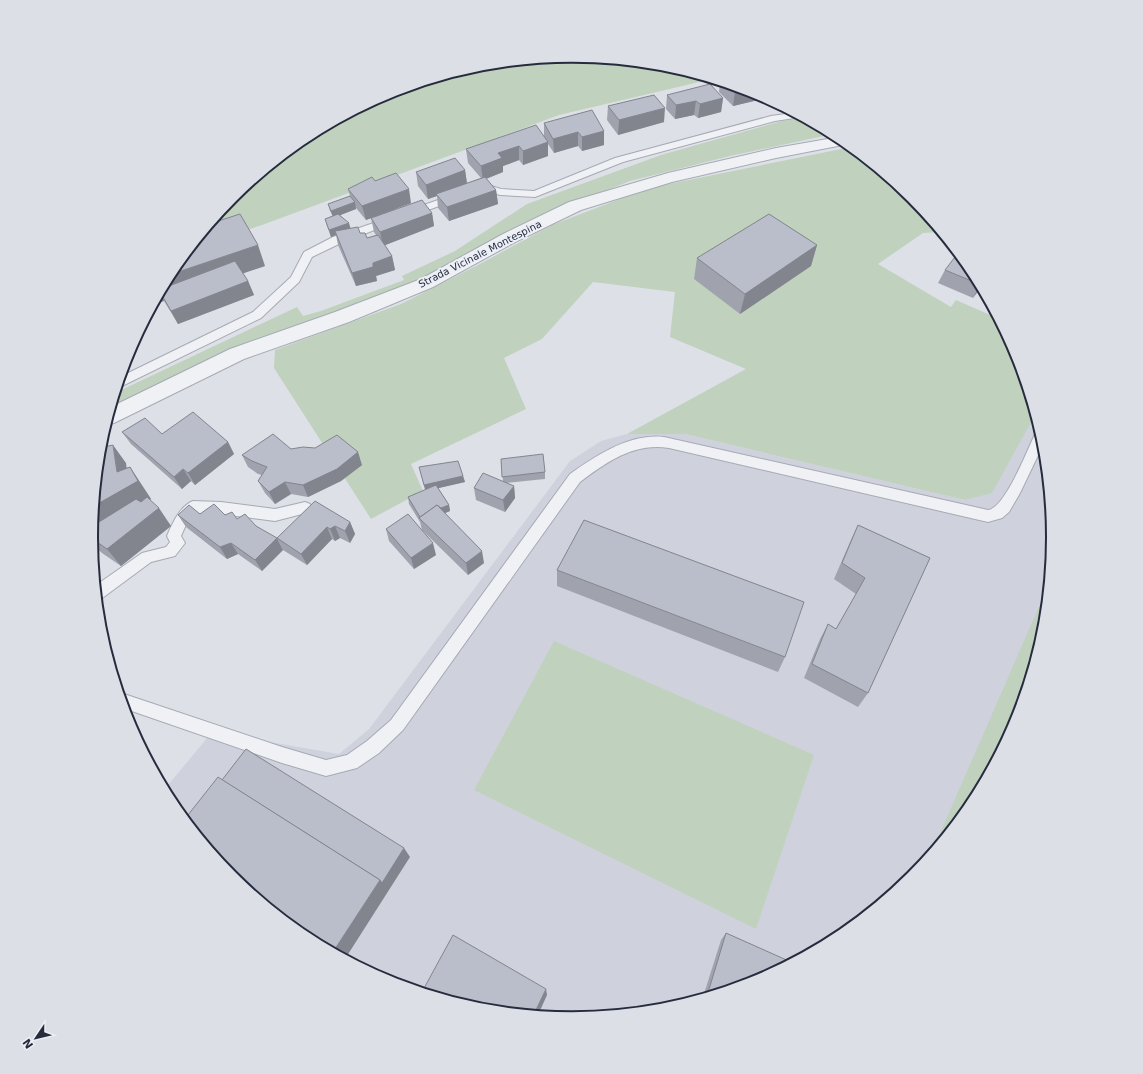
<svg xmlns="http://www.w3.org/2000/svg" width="1143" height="1074" font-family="'DejaVu Sans',sans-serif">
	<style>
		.built { fill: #cfd2dc }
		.green { fill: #c0d1be }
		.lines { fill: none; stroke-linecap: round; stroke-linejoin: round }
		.service-casing { stroke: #a6aab4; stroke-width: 2 }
		.minor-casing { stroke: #a6aab4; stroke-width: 2 }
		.service { fill: #eff1f5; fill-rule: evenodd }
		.minor { fill: #eff1f5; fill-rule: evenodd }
		.wall { fill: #a0a3ae; fill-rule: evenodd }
		.shaded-wall { fill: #82858d }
		.building { fill: #babeca; stroke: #82858d }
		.labels { text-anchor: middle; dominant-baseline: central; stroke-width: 4; stroke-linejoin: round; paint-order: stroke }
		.far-street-label { font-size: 10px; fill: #262c3e; stroke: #eceff5 }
		.rim { fill: none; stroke: #262c3e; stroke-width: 2 }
	</style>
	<rect width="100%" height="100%" fill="#dde0e7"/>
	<polygon class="built" points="1034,411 1043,443 1052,537 1043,631 1016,721 971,804 911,877 839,937 755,981 665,1009 571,1018 477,1009 387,981 304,937 231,877 171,804 164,790 212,732 339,754 369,729 570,461 601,441 627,434 685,434 965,500"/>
	<g class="green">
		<polygon points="572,56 666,65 712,79 559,115 262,225 188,249 232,197 304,137 388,93 478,65"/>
		<polygon points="803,118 833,134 730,156 630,181 533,219 430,275 324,316 258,339 110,410 115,393 297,307 303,316 321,311 404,280 402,276 455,251 527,204 661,155 782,121"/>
		<polygon points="851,147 912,197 940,232 923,233 878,264 951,307 956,300 997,318 1016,353 1035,415 992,493 965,500 685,434 627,434 746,369 670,337 675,292 593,282 542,339 504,358 526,409 411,464 423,491 371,519 274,368 275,350 401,304 480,264 552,225 649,188"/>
		<polygon points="1041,602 1046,604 1043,631 1016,721 971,804 931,854"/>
		<polygon points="554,641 814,755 756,929 474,790"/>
	</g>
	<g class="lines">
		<defs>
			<g id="service">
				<polygon points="793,113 801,117 775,121 623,162 535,197 500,195 484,190 478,192 473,189 474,187 484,184 501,189 534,191 615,158 771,116"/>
				<polygon points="455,194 460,197 459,199 411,216 406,213 407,211"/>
				<polygon points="391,217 395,218 396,220 395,222 341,243 312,257 299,282 261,318 122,386 117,387 120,377 253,312 291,277 304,252 333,237"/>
				<path d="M 1040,431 L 1043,445 L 1020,493 L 1009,512 L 1002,518 L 988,522 L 669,448 C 635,442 606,462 580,482 L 403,730 L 379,753 L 357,768 L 326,776 L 282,763 L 123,708 L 119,694 L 121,693 L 282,747 L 326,760 L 347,755 L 367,741 L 391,720 L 570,474 C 597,455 630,433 664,437 L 988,510 C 1005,509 1028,448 1036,432 Z"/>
				<path d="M 193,501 L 221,502 L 275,509 L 305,502 L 310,504 L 312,508 L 310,512 L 275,521 L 221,514 L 196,513 L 185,527 L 181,536 L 185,543 L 175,556 L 151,562 L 101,599 L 97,600 L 95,586 L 142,553 L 166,547 L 170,542 L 167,536 C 172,524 180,506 193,501 Z"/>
			</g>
			<polygon id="minor" points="839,137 848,144 776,158 672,182 581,210 515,242 433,287 349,322 244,359 114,423 105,425 111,407 230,349 335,312 421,279 503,234 569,202 668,173 776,148"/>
		</defs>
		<use href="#service" class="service-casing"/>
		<use href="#minor" class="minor-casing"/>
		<use href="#service" class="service"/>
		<use href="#minor" class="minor"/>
	</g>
	<g class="wall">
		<polygon points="720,82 756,93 768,99 754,101 733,106 719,92"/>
		<polygon points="667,95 723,98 721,112 698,118 694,115 675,119 666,109"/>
		<polygon points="608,106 664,122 618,135 607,120"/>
		<polygon points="544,123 604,131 604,145 582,151 578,146 554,153 548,144 548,156 523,165 519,160 503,166 503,172 486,179 496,190 498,204 449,221 438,208 437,196 428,199 418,186 416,172 465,170 467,183 481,178 468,163 466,149 544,136"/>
		<path d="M 375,181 L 411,203 L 395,209 L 432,213 L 434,226 L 385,245 L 392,256 L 395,270 L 376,276 L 377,281 L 356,286 L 338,245 L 336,235 L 331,237 L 327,226 L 325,219 L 333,216 L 330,211 L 328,204 L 350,196 L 348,189 ZM 356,208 L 366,220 L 371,218 L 374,232 L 376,235 L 367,238 L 360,233 L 350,228 L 340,215 L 356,209 Z"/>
		<polygon points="817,245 811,266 740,314 694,279 697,258"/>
		<polygon points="265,266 243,273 248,281 254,295 178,324 164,301 153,304 172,270"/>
		<polygon points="945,270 972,270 981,287 973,298 938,283"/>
		<polygon points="986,298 991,306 984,303"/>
		<polygon points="122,432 162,434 228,442 234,454 195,485 191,481 182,489 131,444"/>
		<polygon points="291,449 362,465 341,481 308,497 291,494 275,504 265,493 258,481 262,475 258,474 248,467 242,455"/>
		<polygon points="501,459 545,472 545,479 506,483 514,486 515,498 505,512 476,500 474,488 503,481"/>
		<polygon points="126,463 126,468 130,467 151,499 150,500 171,526 121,566 102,553 91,543 90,537"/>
		<polygon points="419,467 463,476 465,482 438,488 449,505 450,511 445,513 484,563 468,575 422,530 420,522 409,504 408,497 425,490"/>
		<polygon points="200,514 225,515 237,519 256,526 283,550 262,571 238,554 227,559 186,527 178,515"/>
		<polygon points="350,522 355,534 350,543 340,538 335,541 332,539 307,565 283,550 277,538"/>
		<polygon points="858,525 930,558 868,693 858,707 804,678 820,639 828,624 836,629 856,594 834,579 850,542"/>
		<polygon points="386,529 436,555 414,569 389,541"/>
		<polygon points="557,570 785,657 778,672 557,586"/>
		<polygon points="726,933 755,981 703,997 721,940"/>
	</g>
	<g class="shaded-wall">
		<polygon points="746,90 756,93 768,99 754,101 733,106 735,92"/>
		<polygon points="723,98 721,112 698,118 700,104"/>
		<polygon points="696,101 694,115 675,119 676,105"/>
		<polygon points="665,108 664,122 618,135 619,120"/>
		<polygon points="604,131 604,145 582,151 582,137"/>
		<polygon points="578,132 578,146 554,153 553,139"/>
		<polygon points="548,142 548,156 523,165 523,151"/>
		<polygon points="519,146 519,160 503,166 503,172 483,180 481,166 498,153"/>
		<polygon points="465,170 467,184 436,194 437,196 428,199 426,185"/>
		<polygon points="409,189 411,203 366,220 362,206"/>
		<polygon points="496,190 498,204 449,221 447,207"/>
		<polygon points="355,202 356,209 333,218 331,211"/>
		<polygon points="432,213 434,226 383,246 380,232"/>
		<polygon points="349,223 351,230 335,231 336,235 331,237 329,230"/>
		<polygon points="258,245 265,266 165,300 160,292 169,275"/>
		<polygon points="817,245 811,266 740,314 745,294"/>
		<polygon points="392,256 395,270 376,276 377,281 356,286 352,273 373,263"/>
		<polygon points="248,281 254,295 178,324 171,311"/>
		<polygon points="980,285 981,287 973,298"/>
		<polygon points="159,293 164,301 153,304"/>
		<polygon points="228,442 234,454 195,485 188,473"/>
		<polygon points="113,445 126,463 129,486 130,467 151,499 103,526 93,513 94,506 117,472"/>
		<polygon points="358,452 362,465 341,481 308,497 303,485"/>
		<polygon points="183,469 191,481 182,489 174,477"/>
		<polygon points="463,476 465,482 426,491 424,485"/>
		<polygon points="285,482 291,494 275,504 269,492"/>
		<polygon points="514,486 515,498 505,512 503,500"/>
		<polygon points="449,505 450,511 424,522 420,517"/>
		<polygon points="159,508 171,526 121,566 107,549"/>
		<polygon points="350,522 355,534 350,543 345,531"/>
		<polygon points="335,526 340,538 335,541 330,529"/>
		<polygon points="327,527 332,539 307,565 301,554"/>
		<polygon points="277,538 283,550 262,571 255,560"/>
		<polygon points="231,543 238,554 227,559 220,547"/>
		<polygon points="433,543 436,555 414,569 411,558"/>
		<polygon points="482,551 484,563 468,575 466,563"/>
		<polygon points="404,848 410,857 345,959 333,952 380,880"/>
		<polygon points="546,989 547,995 538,1015 534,1014"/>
	</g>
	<g class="building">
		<polygon points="710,84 723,98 700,104 696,101 676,105 667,95"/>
		<polygon points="727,84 746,90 735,92"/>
		<polygon points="654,95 665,108 619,120 608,106"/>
		<polygon points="592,110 604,131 582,137 578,132 553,139 544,123"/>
		<polygon points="536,125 548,142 523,151 519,146 498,153 502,158 481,166 466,149"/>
		<polygon points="455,158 465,170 426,185 416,172"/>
		<polygon points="396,173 409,189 362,206 348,189 372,177 375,181"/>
		<polygon points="485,177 496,190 447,207 436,194"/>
		<polygon points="350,196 355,202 331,211 328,204"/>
		<polygon points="422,200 432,213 380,232 371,218"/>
		<polygon points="240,214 258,245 169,275 172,270 209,224"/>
		<polygon points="338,214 349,223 329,230 325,219"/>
		<polygon points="769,214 817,245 745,294 697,258"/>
		<polygon points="358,227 360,233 365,233 367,238 378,235 392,256 373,263 373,267 352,273 335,231"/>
		<polygon points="958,253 972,270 979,284 945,270"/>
		<polygon points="235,261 248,281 171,311 160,292 161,289"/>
		<polygon points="193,412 228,442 188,473 183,469 174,477 122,432 145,418 162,434"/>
		<polygon points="273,434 291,449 303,447 315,448 337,435 358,452 337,469 303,485 285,482 269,492 258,481 267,467 252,461 242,455"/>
		<polygon points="113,445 117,472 130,467 138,481 94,506 99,448"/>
		<polygon points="543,454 545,472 502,477 501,459"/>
		<polygon points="458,461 463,476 424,485 419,467"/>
		<polygon points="483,473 514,486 503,500 474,488"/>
		<polygon points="436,485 449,505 441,508 437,505 420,517 408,497"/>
		<polygon points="147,497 159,508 107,549 91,538 93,513 99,522 136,499 141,502"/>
		<polygon points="315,501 350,522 345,531 335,526 330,529 327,527 301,554 277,538"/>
		<polygon points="214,504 225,515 232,512 237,519 245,514 256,526 277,538 255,560 231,543 220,547 178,515 189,505 200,514"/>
		<polygon points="437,505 482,551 466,563 419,518"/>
		<polygon points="408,514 433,543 411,558 386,529"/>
		<polygon points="584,520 804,602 785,657 557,570"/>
		<polygon points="858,525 930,558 868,693 812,664 828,624 836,629 865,578 842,563"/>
		<polygon points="246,749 404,848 382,883 380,880 222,780"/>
		<polygon points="218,777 380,880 333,952 304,937 231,877 184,820"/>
		<polygon points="726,933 791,962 755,981 707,996"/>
		<polygon points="453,935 546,989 534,1014 477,1009 422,992"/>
	</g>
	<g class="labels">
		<g class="far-street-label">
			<text transform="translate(480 254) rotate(-27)">Strada Vicinale Montespina</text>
		</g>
	</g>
	<path d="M0 0H1143V1074H0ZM98 537a474 474 0 1 1 948 0a474 474 0 1 1-948 0Z" fill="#dcdfe6" fill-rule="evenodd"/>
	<path class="rim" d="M98 537a474 474 0 1 1 948 0a474 474 0 1 1-948 0Z"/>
	<g transform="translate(36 1038) rotate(235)" stroke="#eceff5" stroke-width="3" paint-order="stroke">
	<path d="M0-3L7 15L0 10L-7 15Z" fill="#262c3e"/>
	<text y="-6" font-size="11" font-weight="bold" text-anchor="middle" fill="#262c3e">N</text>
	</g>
</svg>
